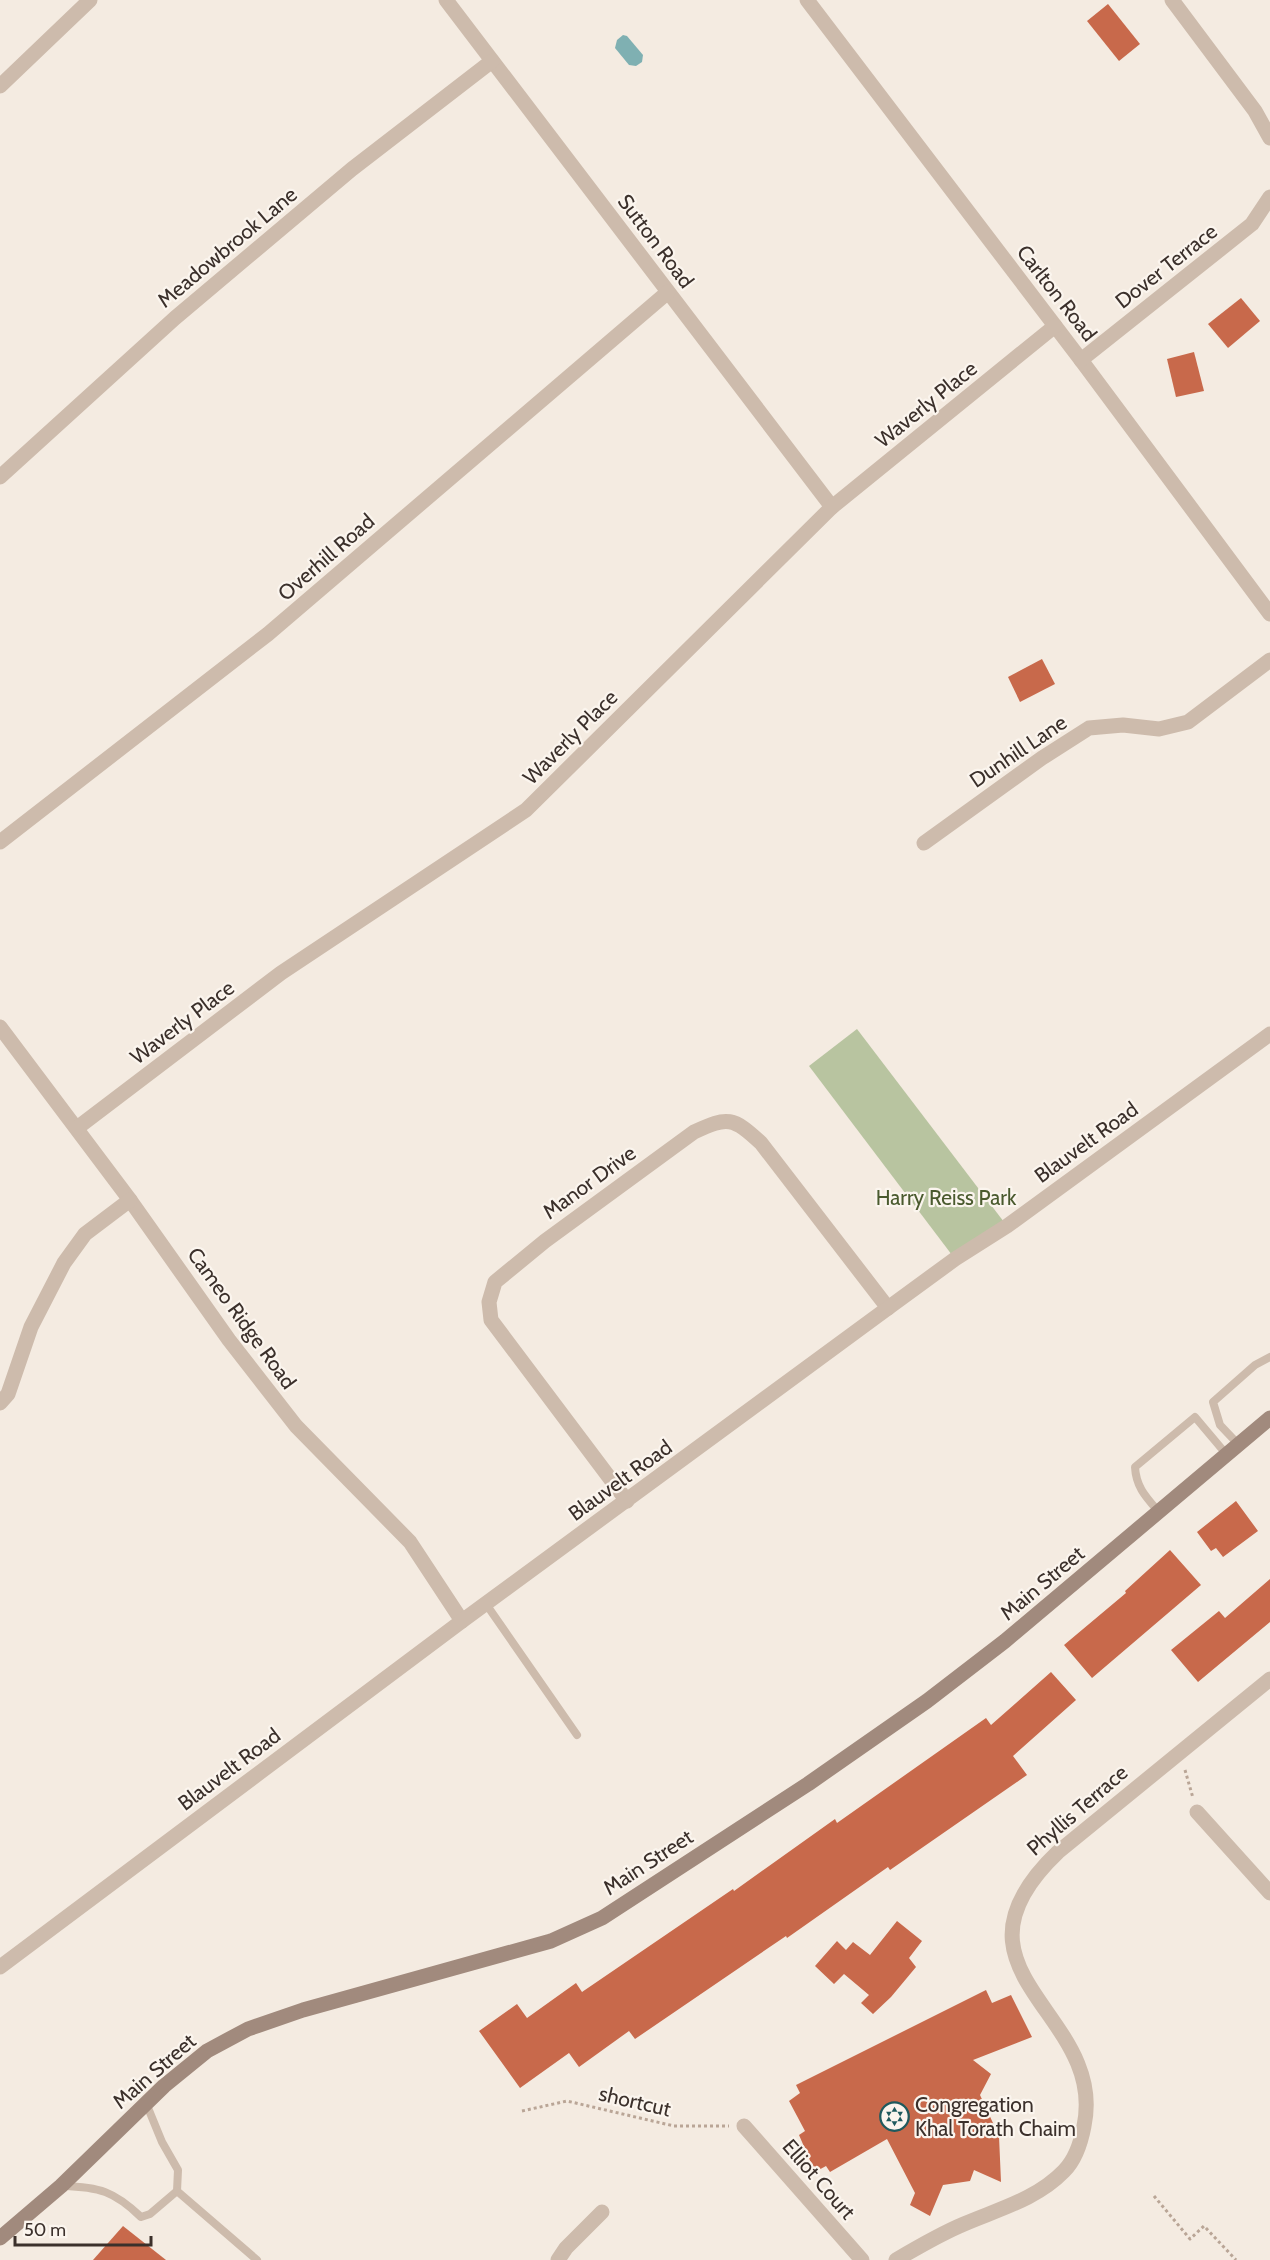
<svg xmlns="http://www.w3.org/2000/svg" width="1270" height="2260" font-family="Cabin,sans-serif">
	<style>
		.green { fill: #b8c4a0 }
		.water { fill: #7fb0b2 }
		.building { fill: #c8694b }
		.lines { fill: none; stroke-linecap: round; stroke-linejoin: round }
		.path { stroke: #b9a596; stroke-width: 3; stroke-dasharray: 3 3; stroke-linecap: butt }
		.lane { stroke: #cdbbac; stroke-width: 8 }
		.street { stroke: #cdbbac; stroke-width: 15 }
		.secondary { stroke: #a18a7d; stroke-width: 15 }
		.labels { text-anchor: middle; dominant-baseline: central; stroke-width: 4.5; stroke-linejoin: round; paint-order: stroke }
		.street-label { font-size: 21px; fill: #3b302b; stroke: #fbf5ee }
		.park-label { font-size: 21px; fill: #4a5a2e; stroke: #fbf5ee }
		.poi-label { font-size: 21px; fill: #3b302b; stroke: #fbf5ee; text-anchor: start }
	</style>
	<rect width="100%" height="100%" fill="#f4ebe1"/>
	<polygon class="green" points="857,1029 1007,1226 955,1259 809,1066"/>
	<polygon class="water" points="623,35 627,36 643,55 642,62 636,66 629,65 615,48 617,40"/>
	<g class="building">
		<polygon points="1108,4 1140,44 1119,61 1087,21"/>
		<polygon points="1241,298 1260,321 1228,348 1208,324"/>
		<polygon points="1194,352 1204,391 1176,397 1167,359"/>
		<polygon points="1042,659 1055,684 1020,702 1008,677"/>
		<polygon points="1236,1501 1258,1531 1223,1557 1216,1548 1211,1551 1197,1532"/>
		<polygon points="1170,1550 1201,1585 1092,1678 1064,1645 1126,1593 1125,1591"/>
		<polygon points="1270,1579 1270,1622 1198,1682 1171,1650 1219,1611 1225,1618"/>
		<polygon points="1051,1672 1076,1700 1013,1756 1027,1775 890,1870 888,1867 787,1938 786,1936 635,2039 629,2031 579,2067 569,2053 520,2088 479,2031 517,2004 527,2018 576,1983 582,1992 733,1889 734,1891 835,1819 837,1823 986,1718 991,1725"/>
		<polygon points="897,1921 922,1941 909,1958 916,1967 891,1997 873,2014 861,2003 869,1995 844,1974 834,1984 815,1966 837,1941 846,1950 853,1942 870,1955"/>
		<polygon points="986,1990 992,2003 1011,1995 1032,2037 973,2060 991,2074 980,2095 999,2136 1001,2182 974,2170 970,2181 943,2185 930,2216 910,2205 915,2193 887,2139 830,2172 826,2166 815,2172 799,2135 805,2131 789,2101 800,2093 796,2085"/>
		<polygon points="123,2226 166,2260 93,2260"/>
	</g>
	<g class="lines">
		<g class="path">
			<polyline points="1185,1770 1193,1798"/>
			<polyline points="522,2111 567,2101 674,2126 729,2126"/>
			<polyline points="1154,2196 1190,2239 1204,2226 1236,2260"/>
		</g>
		<g class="lane">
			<polyline points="1239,1445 1220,1425 1213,1402 1255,1365 1270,1357"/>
			<path d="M 1159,1512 C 1146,1497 1136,1487 1135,1467 L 1195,1417 L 1227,1455"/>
			<polyline points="486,1604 577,1735"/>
			<path d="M 63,2186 C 99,2187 114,2191 141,2217 L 150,2214 L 177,2191 L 178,2170 L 162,2142 L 146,2103"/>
			<polyline points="177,2191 257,2260"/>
		</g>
		<g class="street">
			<polyline points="446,0 832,507"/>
			<polyline points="807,0 1081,360 1270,614"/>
			<polyline points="1172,0 1255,111 1270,138"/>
			<polyline points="0,86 90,0"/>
			<polyline points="1081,360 1252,224 1270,197"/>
			<polyline points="0,477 175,318 352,169 492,61"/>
			<polyline points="0,842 268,634 668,292"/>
			<polyline points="924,843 1042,758 1089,728 1123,725 1159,729 1188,722 1270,660"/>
			<polyline points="0,1027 130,1200 229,1340 296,1426 410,1542 462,1621"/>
			<polyline points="77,1128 281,973 526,810 832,507 1055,326"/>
			<polyline points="0,1403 8,1394 31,1327 64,1263 85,1234 130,1200"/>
			<path d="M 627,1501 L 491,1320 L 489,1302 L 495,1282 L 545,1241 L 694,1132 C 728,1116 733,1117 761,1143 L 888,1308"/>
			<polyline points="1197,1812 1270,1893"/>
			<polyline points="0,1967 462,1621 888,1308 955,1259 1007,1226 1270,1034"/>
			<polyline points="744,2126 862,2260"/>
			<polyline points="558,2260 566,2248 602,2212"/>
			<path d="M 896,2260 C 918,2247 940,2234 964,2224 C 999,2209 1037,2199 1064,2171 C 1076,2159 1081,2142 1084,2126 C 1108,2012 932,1972 1058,1852 L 1270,1679"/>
		</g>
		<polyline class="secondary" points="0,2238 61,2186 164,2086 207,2051 248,2029 303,2010 551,1941 602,1918 808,1784 927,1701 1005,1641 1270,1418"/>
	</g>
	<defs>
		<symbol id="synagogue-ring" viewBox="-11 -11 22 22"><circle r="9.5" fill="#fbf5ee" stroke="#1f5a5e" stroke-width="1.5"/><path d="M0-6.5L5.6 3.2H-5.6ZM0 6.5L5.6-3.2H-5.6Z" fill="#1f5a5e"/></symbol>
	</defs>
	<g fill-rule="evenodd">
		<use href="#synagogue-ring" x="878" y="2100" width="33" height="33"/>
	</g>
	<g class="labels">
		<g class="street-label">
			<text transform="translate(656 241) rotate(53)">Sutton Road</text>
			<text transform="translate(227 247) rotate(-40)">Meadowbrook Lane</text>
			<text transform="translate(1166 266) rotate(-38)">Dover Terrace</text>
			<text transform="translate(1057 293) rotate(52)">Carlton Road</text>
			<text transform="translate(926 404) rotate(-39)">Waverly Place</text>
			<text transform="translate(326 557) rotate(-41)">Overhill Road</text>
			<text transform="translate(570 737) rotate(-45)">Waverly Place</text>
			<text transform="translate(1018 751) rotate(-34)">Dunhill Lane</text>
			<text transform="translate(182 1022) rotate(-37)">Waverly Place</text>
			<text transform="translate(1086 1142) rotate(-36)">Blauvelt Road</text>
			<text transform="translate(589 1182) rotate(-36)">Manor Drive</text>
			<text transform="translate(242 1318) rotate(54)">Cameo Ridge Road</text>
			<text transform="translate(620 1480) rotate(-36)">Blauvelt Road</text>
			<text transform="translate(1042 1583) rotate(-40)">Main Street</text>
			<text transform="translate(229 1769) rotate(-37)">Blauvelt Road</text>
			<text transform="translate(1077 1810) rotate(-41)">Phyllis Terrace</text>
			<text transform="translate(648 1862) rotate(-33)">Main Street</text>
			<text transform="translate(154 2071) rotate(-41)">Main Street</text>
			<text transform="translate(635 2101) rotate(13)">shortcut</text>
			<text transform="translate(819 2179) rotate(49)">Elliot Court</text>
		</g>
		<g class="park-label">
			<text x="946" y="1197">Harry Reiss Park</text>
		</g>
		<g class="poi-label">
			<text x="915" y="2104">Congregation<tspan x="915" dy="24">Khal Torath Chaim</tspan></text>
		</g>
	</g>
	<path d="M15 2236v9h136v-9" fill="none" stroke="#3b302b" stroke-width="3"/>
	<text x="24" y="2236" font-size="18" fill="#3b302b" stroke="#fbf5ee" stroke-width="4.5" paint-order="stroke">50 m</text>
</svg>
